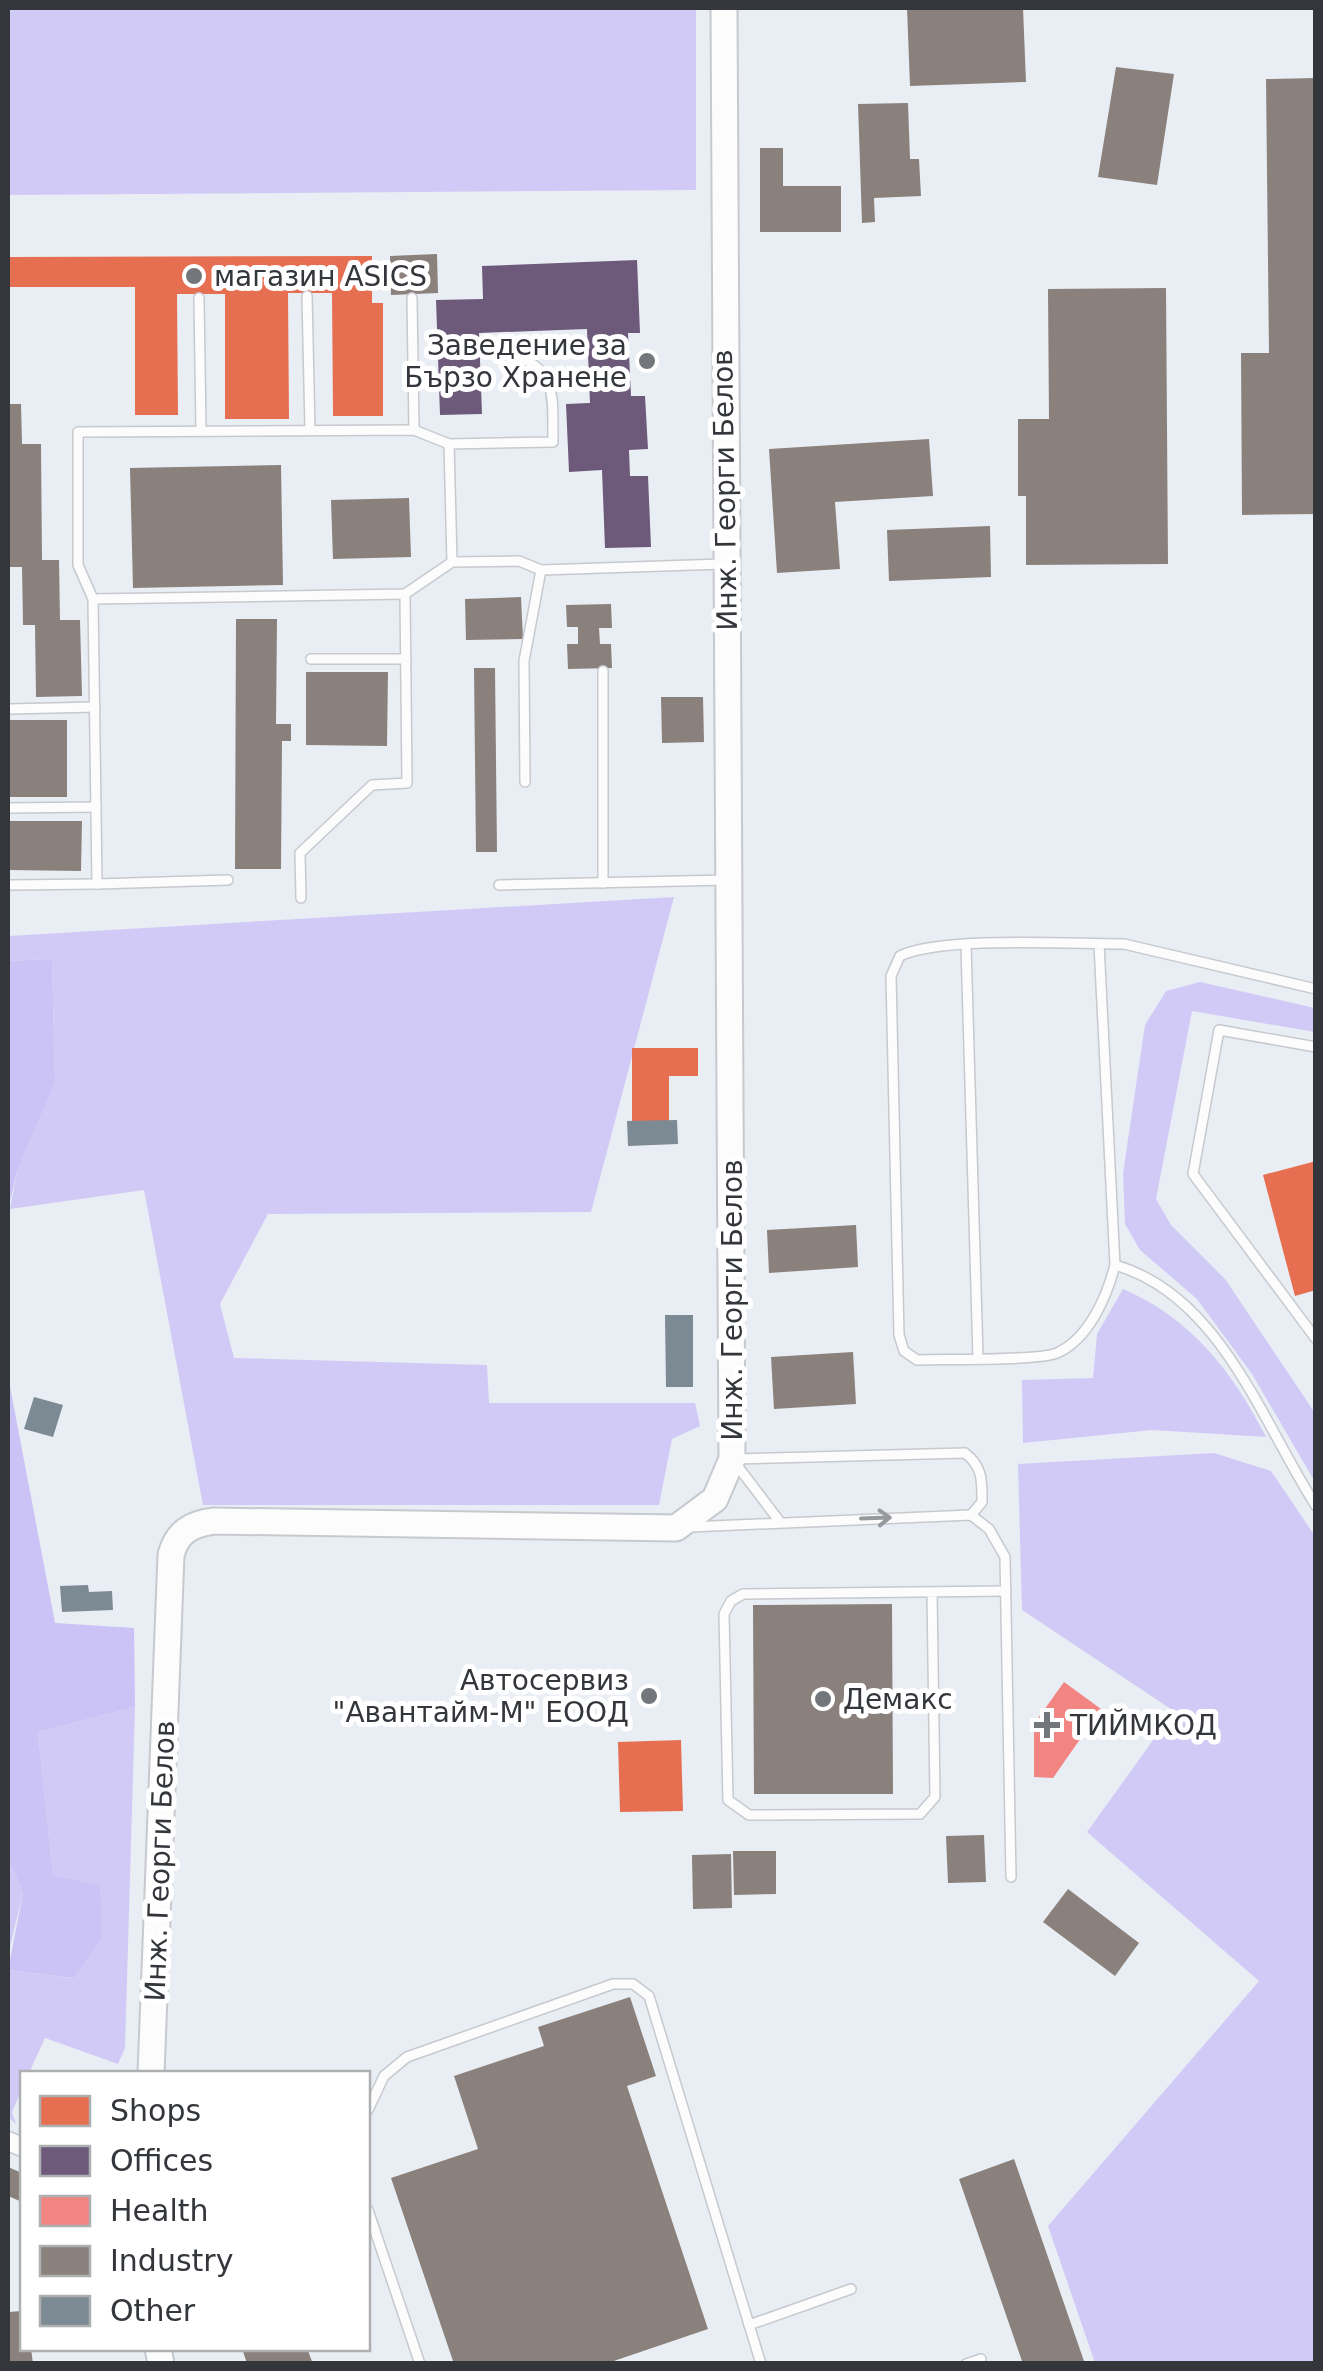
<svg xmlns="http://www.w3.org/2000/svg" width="1323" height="2371" font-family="'DejaVu Sans',sans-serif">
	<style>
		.green { fill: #d1caf6 }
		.forest { fill: #cbc2f6 }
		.shops { fill: #e76f51 }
		.offices { fill: #6d597a }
		.health { fill: #f28482 }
		.industry { fill: #8a817c }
		.building { fill: #7c8a93 }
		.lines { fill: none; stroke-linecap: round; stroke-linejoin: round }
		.lane-casing { stroke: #c6c9ce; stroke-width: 12 }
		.street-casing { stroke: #c6c9ce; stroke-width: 21 }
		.secondary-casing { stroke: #c6c9ce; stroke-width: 29 }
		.lane { stroke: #fcfcfd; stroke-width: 9 }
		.street { stroke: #fcfcfd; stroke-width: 18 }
		.secondary { stroke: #fcfcfd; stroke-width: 25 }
		.oneway { stroke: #98999c }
		.poi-dot { fill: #73767b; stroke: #fff; stroke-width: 4 }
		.labels { text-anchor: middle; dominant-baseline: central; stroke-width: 10; stroke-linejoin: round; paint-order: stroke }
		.poi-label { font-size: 28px; fill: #33363a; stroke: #fff; text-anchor: start }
		.street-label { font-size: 28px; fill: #33363a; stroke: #fff }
	</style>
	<rect width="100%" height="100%" fill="#e9eef4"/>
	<g class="green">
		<polygon points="8,8 696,8 696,190 8,195"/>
		<polygon points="674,897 591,1212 268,1214 220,1304 234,1358 487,1365 489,1403 695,1403 700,1426 672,1439 659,1505 203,1505 144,1190 10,1209 17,1171 55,1081 52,959 8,961 8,936"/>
		<polygon points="1200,982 1315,1008 1315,1032 1192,1011 1156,1199 1171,1225 1225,1279 1315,1413 1315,1482 1252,1374 1197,1299 1140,1250 1125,1224 1123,1173 1145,1025 1166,991"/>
		<path d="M 1123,1289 C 1191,1318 1233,1372 1266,1437 L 1152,1430 L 1023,1443 L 1022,1380 L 1093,1378 L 1097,1334 Z"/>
		<polygon points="1214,1453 1271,1471 1315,1536 1315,2363 1095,2363 1048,2226 1259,1981 1087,1832 1174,1711 1022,1610 1018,1464"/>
		<polygon points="135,1707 125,2048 118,2064 45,2038 29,2073 22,2074 22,2089 12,2112 16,2124 8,2117 8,1970 72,1978 53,1876 38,1732"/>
		<polygon points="8,1858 23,1893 8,1955"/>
	</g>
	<g class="forest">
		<polygon points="52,959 55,1082 17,1171 8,1210 8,961"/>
		<polygon points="8,1376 55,1623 134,1628 135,1707 38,1732 53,1876 100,1885 102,1937 73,1978 8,1970 23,1893 8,1858"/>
	</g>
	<g class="shops">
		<polygon points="372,256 372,303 383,303 383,416 333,416 332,293 288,293 289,419 225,419 225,294 177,294 178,415 135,415 135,287 8,287 8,257"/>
		<polygon points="632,1048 698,1048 698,1076 669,1076 669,1121 632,1121"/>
		<polygon points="1316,1161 1316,1290 1295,1296 1263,1175"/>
		<polygon points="681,1740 683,1811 620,1812 618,1742"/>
	</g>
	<polygon class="offices" points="637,260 640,333 628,333 631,396 645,396 648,449 629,450 630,476 648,476 651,547 605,548 602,470 569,472 566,404 590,403 587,329 479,333 482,414 440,415 436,300 483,299 482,266"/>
	<polygon class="health" points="1064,1682 1101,1709 1053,1778 1034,1777 1034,1724"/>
	<g class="industry">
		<polygon points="907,8 1023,8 1026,82 910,86"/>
		<polygon points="1116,67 1174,74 1157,185 1098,177"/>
		<polygon points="1316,78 1316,514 1242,515 1241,353 1269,353 1266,79"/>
		<polygon points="908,103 910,159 919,159 921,196 874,198 875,222 862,223 858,104"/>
		<polygon points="760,148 783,148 783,186 841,186 841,232 760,232"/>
		<polygon points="437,254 438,293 391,295 390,256"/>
		<polygon points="1166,288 1168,564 1026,565 1026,496 1018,496 1018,419 1049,419 1048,289"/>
		<polygon points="8,404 21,404 22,444 41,444 42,560 59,560 60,620 80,620 82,696 36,697 35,625 23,625 22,567 8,567"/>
		<polygon points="929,439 933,496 835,502 840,569 777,573 769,449"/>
		<polygon points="281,465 283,585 133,588 130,468"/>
		<polygon points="409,498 411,557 333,559 331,500"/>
		<polygon points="990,526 991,577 889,581 887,530"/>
		<polygon points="521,597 523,639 466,640 465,599"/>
		<polygon points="611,604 612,628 599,628 600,644 611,644 612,668 568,669 567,644 578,644 578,627 567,627 566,605"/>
		<polygon points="236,619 277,619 276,724 291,724 291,741 282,741 281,869 235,869"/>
		<polygon points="474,668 495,668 497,852 476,852"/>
		<polygon points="306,672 388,672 387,746 306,745"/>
		<polygon points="661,697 703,697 704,742 662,743"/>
		<rect x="8" y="720" width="59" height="77"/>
		<polygon points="8,821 82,821 81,871 8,870"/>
		<polygon points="856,1225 858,1267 769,1273 767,1230"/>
		<polygon points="853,1352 856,1404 774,1409 771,1357"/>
		<polygon points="892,1604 893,1794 754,1794 753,1605"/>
		<polygon points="984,1835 986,1882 948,1883 946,1836"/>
		<polygon points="733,1851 776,1851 776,1894 734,1895"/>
		<polygon points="731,1854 732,1908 693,1909 692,1855"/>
		<polygon points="1068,1889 1139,1943 1115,1976 1043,1922"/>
		<polygon points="630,1997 656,2076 627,2086 708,2329 605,2364 454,2364 391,2178 478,2149 454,2076 544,2046 538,2027"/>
		<polygon points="1014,2159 1085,2364 1023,2364 959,2179"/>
		<polygon points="8,2167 22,2173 22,2202 8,2196"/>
		<polygon points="22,2311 22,2348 31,2348 33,2364 8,2364 8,2312"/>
		<polygon points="242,2348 307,2348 313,2364 247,2364"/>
	</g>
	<g class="building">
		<polygon points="677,1120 678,1144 628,1146 627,1121"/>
		<polygon points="665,1315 693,1315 693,1387 666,1387"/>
		<polygon points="34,1397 63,1405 53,1437 24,1429"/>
		<polygon points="88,1585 89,1592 112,1591 113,1610 62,1612 60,1586"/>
	</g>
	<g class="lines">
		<defs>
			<g id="lane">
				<polyline points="307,296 310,430"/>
				<polyline points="199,298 201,431"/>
				<polyline points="412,298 414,430"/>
				<path d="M 449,444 L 553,442 C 552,406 559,373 521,358"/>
				<polyline points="93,599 78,565 78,432 414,430 449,444 452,562"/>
				<polyline points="311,659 406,659"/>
				<polyline points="603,671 603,883"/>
				<polyline points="9,709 95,707"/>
				<polyline points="525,782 524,661 541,570"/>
				<polyline points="9,808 96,807"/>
				<polyline points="228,880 97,884 93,599 405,594 452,562 519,561 541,570 723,564"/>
				<polyline points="11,885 97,884"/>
				<polyline points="499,885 727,880"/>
				<polyline points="301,898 300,853 372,785 407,783 405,594"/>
				<path d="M 1099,944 L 1115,1265 C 1107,1296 1089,1339 1057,1353 C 1039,1361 943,1359 917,1360 L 904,1351 L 899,1335 L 891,976 L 900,956 C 943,936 1070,944 1124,944 L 1316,989"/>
				<polyline points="966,946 978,1357"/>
				<polyline points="1316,1047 1219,1030 1193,1174 1316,1339"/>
				<path d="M 1115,1265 C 1220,1295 1262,1422 1316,1506"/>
				<path d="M 735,1459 L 965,1453 C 983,1467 982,1481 982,1502 L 971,1515"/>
				<polyline points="736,1464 780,1522"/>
				<polyline points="689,1527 971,1515 989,1529 1005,1557 1011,1877"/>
				<polyline points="932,1592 935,1797 920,1814 749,1815 728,1800 724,1614 731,1601 743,1594 1006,1591"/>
				<polyline points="368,2110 384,2076 407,2057 613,1984 633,1984 649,1996 761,2364"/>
				<polyline points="368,2210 420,2364"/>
				<polyline points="749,2325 851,2289"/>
				<polyline points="966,2364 981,2359"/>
			</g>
			<polyline id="street" points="8,2141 22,2147"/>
			<g id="secondary">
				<path d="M 151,2074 L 171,1555 C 177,1532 191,1524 214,1521 L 676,1528 L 715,1499 L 732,1459 L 724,8"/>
				<polyline points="158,2348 161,2364"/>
			</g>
		</defs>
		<use href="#lane" class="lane-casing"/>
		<use href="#street" class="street-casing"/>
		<use href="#secondary" class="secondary-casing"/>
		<use href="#lane" class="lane"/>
		<use href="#street" class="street"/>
		<use href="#secondary" class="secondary"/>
	</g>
	<defs><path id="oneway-shaft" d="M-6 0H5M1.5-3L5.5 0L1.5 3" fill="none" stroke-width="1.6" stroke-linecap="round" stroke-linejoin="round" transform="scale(2.5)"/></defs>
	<use class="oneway" href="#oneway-shaft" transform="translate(876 1518) rotate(-2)"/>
	<g class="poi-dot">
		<circle cx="194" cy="276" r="10"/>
		<circle cx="647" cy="361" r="10"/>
		<circle cx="649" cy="1696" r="10"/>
		<circle cx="823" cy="1699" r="10"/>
		<path d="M1042 1710h10v10h10v10h-10v10h-10v-10h-10v-10h10z"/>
	</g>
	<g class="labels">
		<g class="poi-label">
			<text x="214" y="276">магазин ASICS</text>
			<text x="627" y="345" text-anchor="end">Заведение за<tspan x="627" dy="32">Бързо Хранене</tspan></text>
			<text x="629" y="1680" text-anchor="end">Автосервиз<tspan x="629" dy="32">"Авантайм-М" ЕООД</tspan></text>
			<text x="843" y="1699">Демакс</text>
			<text x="1070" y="1725">ТИЙМКОД</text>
		</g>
		<g class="street-label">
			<text transform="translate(725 490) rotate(-91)">Инж. Георги Белов</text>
			<text transform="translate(732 1300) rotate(-90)">Инж. Георги Белов</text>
			<text transform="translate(160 1861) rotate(-88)">Инж. Георги Белов</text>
		</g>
	</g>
	<rect width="1323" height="2371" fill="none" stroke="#33363a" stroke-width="20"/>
	<rect x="20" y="2071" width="350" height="280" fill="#ffffff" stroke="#adafb0" stroke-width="2.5"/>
	<rect x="40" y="2096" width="50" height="30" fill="#e76f51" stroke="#adafb0" stroke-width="2.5"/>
	<text x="110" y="2121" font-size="30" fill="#33363a">Shops</text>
	<rect x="40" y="2146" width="50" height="30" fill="#6d597a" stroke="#adafb0" stroke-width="2.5"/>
	<text x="110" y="2171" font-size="30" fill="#33363a">Offices</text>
	<rect x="40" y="2196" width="50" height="30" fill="#f28482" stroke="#adafb0" stroke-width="2.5"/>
	<text x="110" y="2221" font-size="30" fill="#33363a">Health</text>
	<rect x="40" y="2246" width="50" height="30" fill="#8a817c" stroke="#adafb0" stroke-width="2.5"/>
	<text x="110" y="2271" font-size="30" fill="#33363a">Industry</text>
	<rect x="40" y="2296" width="50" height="30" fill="#7c8a93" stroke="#adafb0" stroke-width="2.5"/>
	<text x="110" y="2321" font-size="30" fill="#33363a">Other</text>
</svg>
